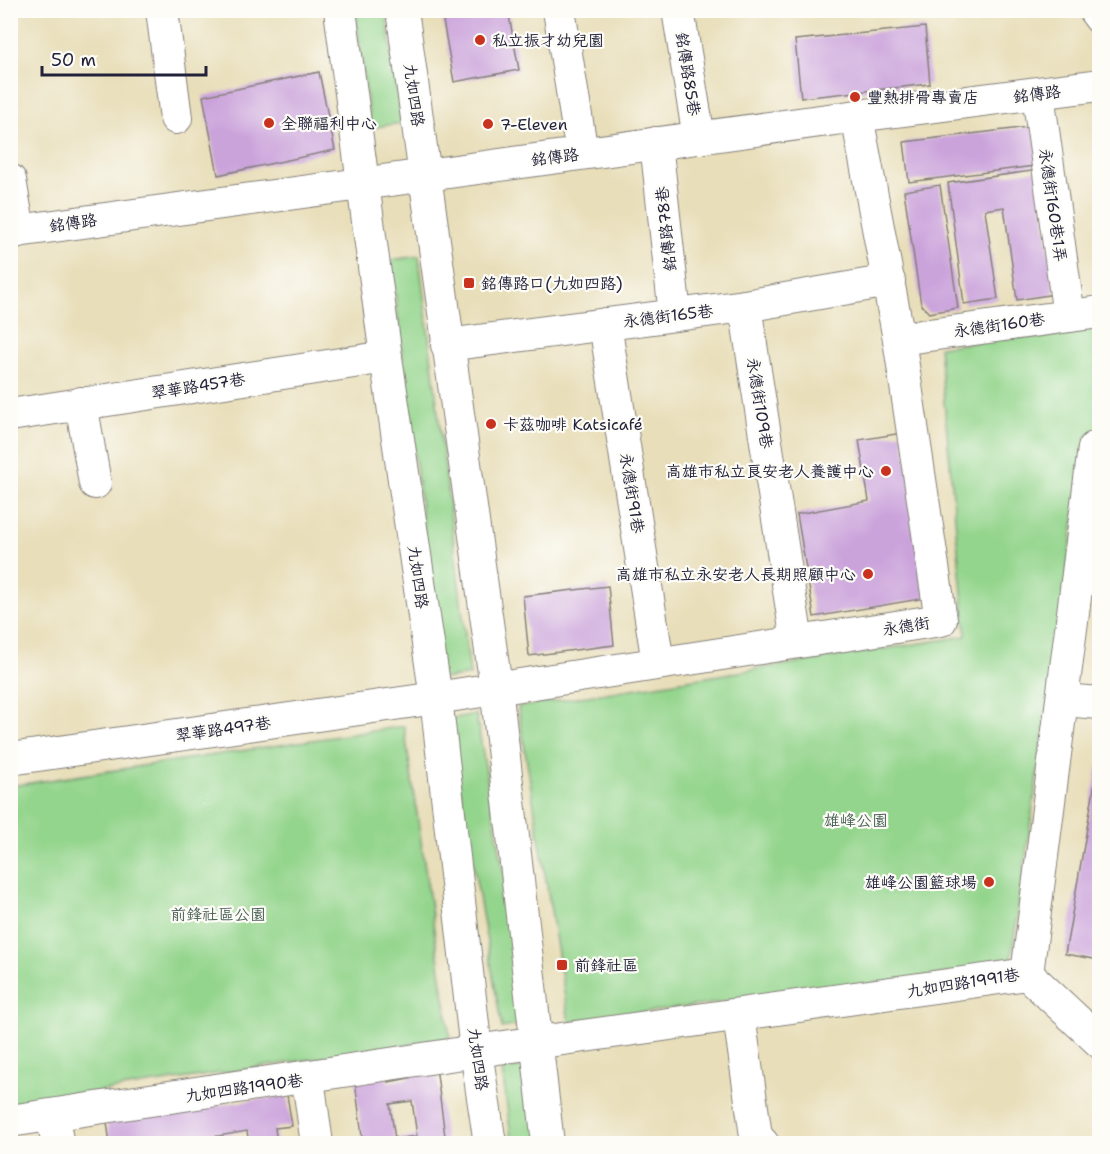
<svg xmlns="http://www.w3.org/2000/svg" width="1110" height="1154" font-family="'Shantell Sans','LXGW WenKai TC',sans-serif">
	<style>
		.green { fill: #94d58d; stroke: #5b7c64; stroke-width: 1.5 }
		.building { fill: #caa3db; fill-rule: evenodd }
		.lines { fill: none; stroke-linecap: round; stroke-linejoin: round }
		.minor-casing { stroke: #85807a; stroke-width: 34 }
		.minor { stroke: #fff; stroke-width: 32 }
		.poi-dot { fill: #c8321e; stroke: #fdfcf7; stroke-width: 2 }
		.labels { text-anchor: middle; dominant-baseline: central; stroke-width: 4.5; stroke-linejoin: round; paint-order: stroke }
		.poi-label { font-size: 16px; fill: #22223b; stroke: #fdfcf7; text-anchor: start }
		.street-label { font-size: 16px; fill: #22223b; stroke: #fdfcf7 }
		.park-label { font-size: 16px; fill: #4a6158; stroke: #fdfcf7 }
	</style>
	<rect width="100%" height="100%" fill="#fdfcf7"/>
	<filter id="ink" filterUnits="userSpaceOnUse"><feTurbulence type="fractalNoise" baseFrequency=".0167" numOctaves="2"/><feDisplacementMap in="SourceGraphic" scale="12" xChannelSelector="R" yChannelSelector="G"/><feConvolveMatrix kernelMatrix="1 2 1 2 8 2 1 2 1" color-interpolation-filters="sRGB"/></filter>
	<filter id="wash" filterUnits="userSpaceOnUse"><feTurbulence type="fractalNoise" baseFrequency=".008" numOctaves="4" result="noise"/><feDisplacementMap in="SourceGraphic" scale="24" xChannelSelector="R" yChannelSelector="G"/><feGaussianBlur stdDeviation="1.35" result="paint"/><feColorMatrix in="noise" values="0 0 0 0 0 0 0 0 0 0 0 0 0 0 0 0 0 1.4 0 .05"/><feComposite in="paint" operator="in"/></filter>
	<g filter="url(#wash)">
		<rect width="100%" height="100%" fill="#e8deb9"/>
		<g class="green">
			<polygon points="355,11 386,11 401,123 371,128"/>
			<polygon points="419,256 470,675 442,679 391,260"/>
			<polygon points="1099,326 1099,435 1086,437 1010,966 569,1022 518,707 966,636 939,347"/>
			<polygon points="476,714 530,1023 502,1028 448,719"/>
			<polygon points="404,726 450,1038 11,1105 11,786"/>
			<polygon points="531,1066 541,1143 512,1143 502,1070"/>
		</g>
		<g id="blocks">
			<g class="building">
				<polygon points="441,10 508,10 519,70 454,82"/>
				<polygon points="925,27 930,84 801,98 795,40"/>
				<polygon points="319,72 335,150 218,175 203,96"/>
				<polygon points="1037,126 1042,165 909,182 904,142"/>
				<polygon points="1038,170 1055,294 1017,300 1004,207 985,210 998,299 964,304 948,183"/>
				<polygon points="940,185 958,308 929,313 921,305 904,191"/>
				<polygon points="902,433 932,597 814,617 797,514 869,501 859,440"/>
				<polygon points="608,586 614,645 529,656 523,596"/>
				<polygon points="1098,765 1100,766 1100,960 1065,954"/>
				<path d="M 435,1059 L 446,1144 L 363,1144 L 354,1073 L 386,1068 L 388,1082 L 410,1078 L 407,1063 ZM 412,1101 L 417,1136 L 395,1139 L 390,1104 Z"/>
				<polygon points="287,1095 292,1126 275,1128 277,1144 249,1144 247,1131 212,1137 213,1144 189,1144 189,1140 164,1144 110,1144 107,1122"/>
			</g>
		</g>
	</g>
	<g filter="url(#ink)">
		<use href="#blocks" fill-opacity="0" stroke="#85807a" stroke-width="1.5"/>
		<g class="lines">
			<defs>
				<g id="minor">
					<polyline points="162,10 176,118"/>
					<polyline points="340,10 386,357 436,698 476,1051 490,1144"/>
					<polyline points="402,10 496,687 548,1144"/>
					<polyline points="559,10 582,153"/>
					<polyline points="678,10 699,138"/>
					<polyline points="1094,10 1100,18"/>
					<polyline points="1038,94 1069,316"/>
					<polyline points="656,143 675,315"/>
					<polyline points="10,180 19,231"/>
					<polyline points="10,232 857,116 1100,85"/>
					<polyline points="745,306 797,642"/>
					<polyline points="605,324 658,663"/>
					<polyline points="899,339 1100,312"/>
					<polyline points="447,345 745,306 889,281"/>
					<polyline points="81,403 95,483"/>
					<polyline points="10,415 386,357"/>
					<polyline points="1063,700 1100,703"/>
					<polyline points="10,759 436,698 941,620 899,339 857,116"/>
					<polyline points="1027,974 1100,1042"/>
					<polyline points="739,1016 756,1136 763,1144"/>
					<polyline points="308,1079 317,1144"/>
					<polyline points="52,1116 58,1144"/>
					<polyline points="10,1121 476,1051 1027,974 1094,448 1100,447"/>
				</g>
			</defs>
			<use href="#minor" class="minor-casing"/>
			<use href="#minor" class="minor"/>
		</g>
	</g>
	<g class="poi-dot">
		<circle cx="480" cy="40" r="6"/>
		<circle cx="855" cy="97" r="6"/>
		<circle cx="269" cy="123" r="6"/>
		<circle cx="488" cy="124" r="6"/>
		<rect x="463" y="277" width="12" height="12" rx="3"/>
		<circle cx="491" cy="424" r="6"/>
		<circle cx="886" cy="471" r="6"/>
		<circle cx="868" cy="574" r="6"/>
		<circle cx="989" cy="882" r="6"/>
		<rect x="556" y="959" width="12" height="12" rx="3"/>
	</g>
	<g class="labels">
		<g class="poi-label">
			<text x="492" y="40">私立振才幼兒園</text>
			<text x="867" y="97">豐熱排骨專賣店</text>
			<text x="281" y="123">全聯福利中心</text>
			<text x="500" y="124">7-Eleven</text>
			<text x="481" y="283">銘傳路口(九如四路)</text>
			<text x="503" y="424">卡茲咖啡 Katsicafé</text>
			<text x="874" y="471" text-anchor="end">高雄市私立良安老人養護中心</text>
			<text x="856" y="574" text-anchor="end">高雄市私立永安老人長期照顧中心</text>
			<text x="977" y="882" text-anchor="end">雄峰公園籃球場</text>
			<text x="574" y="965">前鋒社區</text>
		</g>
		<g class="street-label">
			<text transform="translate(688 74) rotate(81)">銘傳路85巷</text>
			<text transform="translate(1037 94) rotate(-7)">銘傳路</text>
			<text transform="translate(414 95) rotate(82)">九如四路</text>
			<text transform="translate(555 157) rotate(-7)">銘傳路</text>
			<text transform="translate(1053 205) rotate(82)">永德街160巷1弄</text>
			<text transform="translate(73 223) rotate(-8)">銘傳路</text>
			<text transform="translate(666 229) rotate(-96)">銘傳路78巷</text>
			<text transform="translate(668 316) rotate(-7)">永德街165巷</text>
			<text transform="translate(999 325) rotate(-8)">永德街160巷</text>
			<text transform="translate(198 386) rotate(-9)">翠華路457巷</text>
			<text transform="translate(760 403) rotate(81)">永德街109巷</text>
			<text transform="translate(632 493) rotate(81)">永德街91巷</text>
			<text transform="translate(418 577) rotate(82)">九如四路</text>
			<text transform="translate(906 626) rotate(-9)">永德街</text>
			<text transform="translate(223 729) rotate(-8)">翠華路497巷</text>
			<text transform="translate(963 983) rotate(-9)">九如四路1991巷</text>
			<text transform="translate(478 1059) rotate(82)">九如四路</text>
			<text transform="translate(244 1088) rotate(-8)">九如四路1990巷</text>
		</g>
		<g class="park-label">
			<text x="856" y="820">雄峰公園</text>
			<text x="218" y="914">前鋒社區公園</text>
		</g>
	</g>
	<rect width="1110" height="1154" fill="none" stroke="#fdfcf7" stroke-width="36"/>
	<path d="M42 66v9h164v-9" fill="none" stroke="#22223b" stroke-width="3"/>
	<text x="51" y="66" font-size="18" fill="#22223b" stroke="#fdfcf7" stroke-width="4.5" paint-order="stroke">50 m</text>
</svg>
